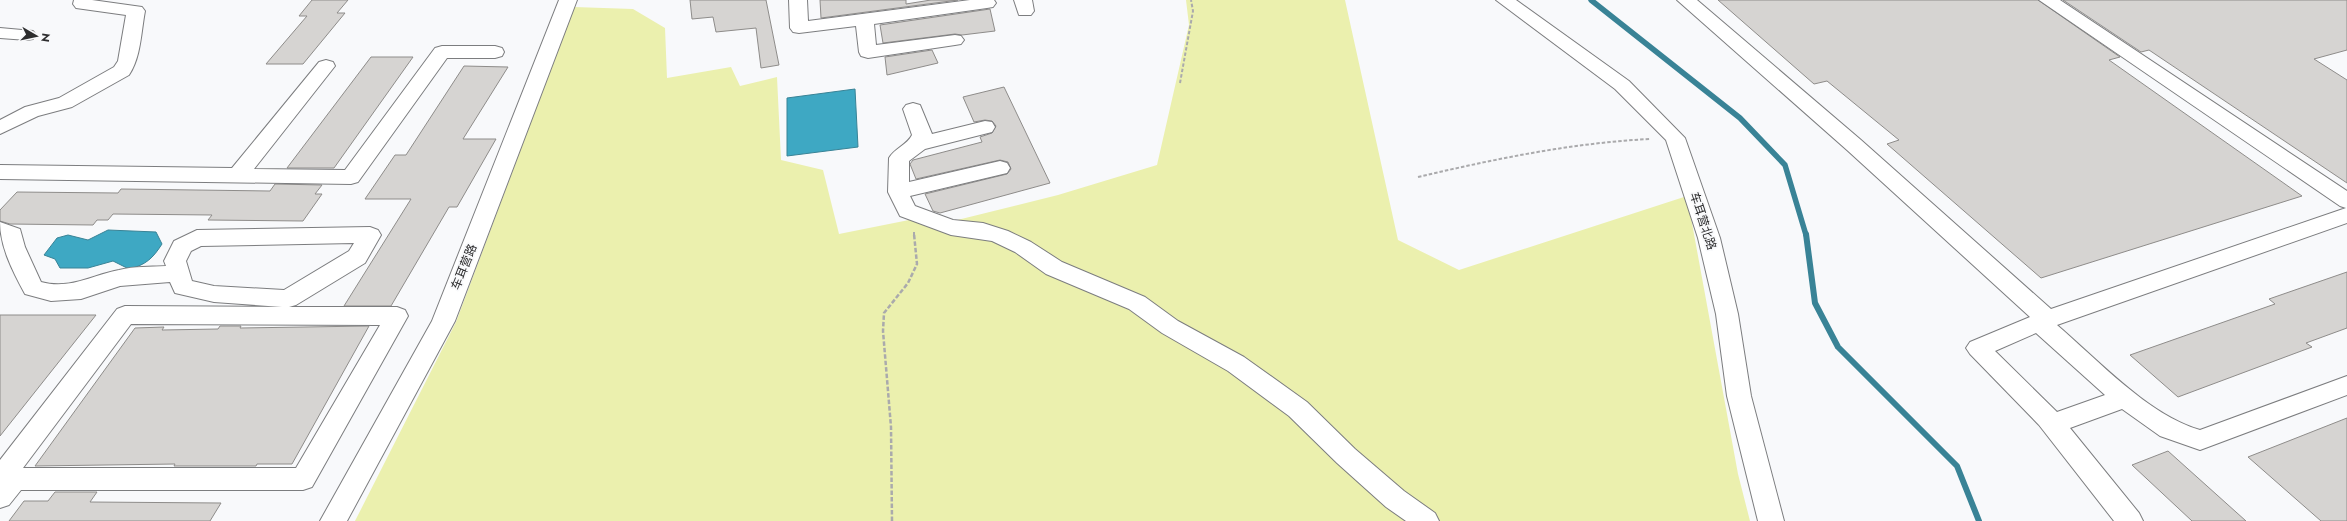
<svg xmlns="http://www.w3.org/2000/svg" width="2347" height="521" font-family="Jost,'Noto Sans SC',sans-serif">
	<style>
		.green { fill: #ebf0ae }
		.water { fill: #3ea8c3; stroke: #398396 }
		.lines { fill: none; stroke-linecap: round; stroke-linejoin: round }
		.stream-far1 { stroke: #398396; stroke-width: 5.5 }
		.stream { stroke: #398396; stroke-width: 6 }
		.building { fill: #d6d4d2; stroke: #8e8c8a }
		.minor-casing { stroke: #7c7d7f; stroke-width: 2 }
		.path-far1 { stroke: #aaaaac; stroke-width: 2; stroke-dasharray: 3.5 2; stroke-linecap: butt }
		.path { stroke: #aaaaac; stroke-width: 2.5; stroke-dasharray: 4.5 2; stroke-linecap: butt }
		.minor { fill: #fff; fill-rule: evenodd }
		.labels { text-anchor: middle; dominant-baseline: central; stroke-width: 3.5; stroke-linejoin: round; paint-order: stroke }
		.street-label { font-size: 12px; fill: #2d2d2e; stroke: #f8f9fb }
	</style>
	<rect width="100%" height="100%" fill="#f8f9fb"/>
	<polygon class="green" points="1186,0 1345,0 1398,240 1459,270 1687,196 1738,474 1750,521 355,521 456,322 574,7 633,9 665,28 667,78 731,67 740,86 777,77 781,160 823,170 839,234 914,219 933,226 1058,195 1157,165 1189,25"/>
	<g class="water">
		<polygon points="855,89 858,147 787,156 787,98"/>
		<path d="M 108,230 L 156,232 L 162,244 C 153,258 146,265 129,269 L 113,261 L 88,268 L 60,268 L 55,259 L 44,255 L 57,238 L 68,235 L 88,240 Z"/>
	</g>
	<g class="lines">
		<polyline class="stream-far1" points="1591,0 1740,118 1785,165 1806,235"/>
		<polyline class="stream" points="1806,234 1815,303 1838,347 1957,466 1979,521"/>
	</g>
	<g class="building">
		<polygon points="312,0 348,0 337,13 345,13 303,64 266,64 307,16 299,16"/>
		<polygon points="690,0 766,0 779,65 761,68 756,28 716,32 713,17 692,19"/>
		<polygon points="820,0 906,0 906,4 931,0 958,0 821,18"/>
		<polygon points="1718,0 2038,0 2120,57 2109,60 2302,196 2041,278 1887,144 1899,140 1827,81 1814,84"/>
		<polygon points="2063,0 2347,0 2347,50 2314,59 2347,80 2347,183 2149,50 2141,52"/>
		<polygon points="990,9 995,31 962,35 955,34 883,43 880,25"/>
		<polygon points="932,50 938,63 887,75 885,57"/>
		<polygon points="371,57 413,57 334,168 287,168"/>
		<polygon points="464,66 508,67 463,139 496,139 457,207 449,207 391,306 344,306 411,199 365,199 395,155 406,155"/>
		<polygon points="1004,87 1050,183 940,213 933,211 925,194 1007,174 1011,169 1008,162 1000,160 916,179 910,164 913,160 982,142 980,137 992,133 996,126 992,121 985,120 974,122 963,97"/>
		<polygon points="275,184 322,185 315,194 322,194 303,221 208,220 212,215 113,214 108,220 97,220 93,225 10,224 0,221 0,210 17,192 118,193 121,189 270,191"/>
		<polygon points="2347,272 2347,328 2306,343 2312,347 2178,397 2130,355 2275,304 2269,299"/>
		<polygon points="0,315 96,315 0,436"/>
		<polygon points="220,326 241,326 240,328 369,326 292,464 257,464 256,466 174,466 175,464 35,466 135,328 164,327 162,330 218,329"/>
		<polygon points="2347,418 2347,521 2321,521 2248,457"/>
		<polygon points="2168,451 2246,521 2192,521 2132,465"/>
		<polygon points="55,492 97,492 90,502 221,503 210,521 9,521 24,501 48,501"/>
	</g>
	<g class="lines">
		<defs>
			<g id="minor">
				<path d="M 74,0 L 92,0 L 142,7 L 145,11 C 141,32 141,57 129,75 L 72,107 L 38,116 L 0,134 L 0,120 L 25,107 L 59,98 L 114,67 L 118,61 L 126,15 L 76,8 L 73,4 Z"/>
				<polygon points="559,0 577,0 455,321 347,521 320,521 432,321"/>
				<polygon points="789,0 807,0 808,21 970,0 994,0 996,3 993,7 987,8 874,24 876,45 955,35 961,36 964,40 961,44 955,45 868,58 861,56 859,52 856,26 799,33 793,32 790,28"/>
				<polygon points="1014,0 1032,0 1034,11 1031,15 1019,15"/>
				<polygon points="1496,0 1516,0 1629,81 1685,138 1720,238 1738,314 1751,396 1784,521 1758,521 1727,396 1716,314 1698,238 1666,140 1615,89"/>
				<path d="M 1677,0 L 1697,0 L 1861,140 L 2051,309 L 2346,208 L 2340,206 L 2039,0 L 2060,0 L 2347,191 L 2347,223 L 2057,325 C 2098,360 2148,415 2200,430 L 2347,376 L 2347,395 L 2200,450 L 2160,436 L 2122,409 L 2070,428 L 2139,513 L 2143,521 L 2114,521 L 2039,425 L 1970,354 L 1966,348 L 1970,342 L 2030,317 L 1847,150 ZM 2036,333 L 2105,395 L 2057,412 L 1995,351 Z"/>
				<polygon points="0,28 33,31 36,35 33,39 27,40 0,38"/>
				<polygon points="442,46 495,46 502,48 504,52 502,56 495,58 447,58 358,182 351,184 0,179 0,165 232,168 319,62 326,60 333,62 335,66 254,169 345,170 435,48"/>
				<path d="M 913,103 L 920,105 L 932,134 L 985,121 L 992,122 L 995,127 L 992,132 L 925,149 L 909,161 L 909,182 L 1000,161 L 1007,163 L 1010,168 L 1007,173 L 910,196 L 915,206 L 953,220 L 983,223 L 1008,231 L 1031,242 L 1062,262 L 1145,297 L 1178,321 L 1244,357 L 1307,402 L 1355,449 L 1404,491 L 1435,513 L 1439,521 L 1406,521 L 1386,507 L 1337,463 L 1289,416 L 1228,371 L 1162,333 L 1129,309 L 1046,274 L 1015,252 L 992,241 L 951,235 L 900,216 L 888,192 L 889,158 C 895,148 907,145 912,135 L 903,109 L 906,105 Z"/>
				<path d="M 0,222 L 20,229 L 25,247 L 41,282 C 70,290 92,275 119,270 C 135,266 150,267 166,266 L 164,261 L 174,241 L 197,230 L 370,227 L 378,230 L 381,235 L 365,263 L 296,305 L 289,307 L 397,307 L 405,310 L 408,316 L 312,487 L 303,490 L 21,490 L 9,505 L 0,508 L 0,460 L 117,309 L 125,306 L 282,307 L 214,302 L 175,293 L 170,282 L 120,286 L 81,299 L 51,301 L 25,294 C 13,272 0,247 0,222 ZM 354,243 L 349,251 L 284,290 L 214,286 L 192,281 L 186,261 L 191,251 L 201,246 ZM 131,324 L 380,325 L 296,468 L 23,468 Z"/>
			</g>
		</defs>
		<use href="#minor" class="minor-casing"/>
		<g class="path-far1">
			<polyline points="1180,83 1193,11 1191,0"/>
			<path d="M 1418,177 C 1495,159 1571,143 1650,139"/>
			<polyline points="914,232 914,235"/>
		</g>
		<polyline class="path" points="892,521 891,427 883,331 884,313 908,283 917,264 914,234"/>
		<use href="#minor" class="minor"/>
	</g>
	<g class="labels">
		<g class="street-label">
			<text transform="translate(1703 221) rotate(72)">车耳营北路</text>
			<text transform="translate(464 267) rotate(-68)">车耳营路</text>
		</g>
	</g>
	<g transform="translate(36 36) rotate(99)" stroke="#f8f9fb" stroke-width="3" paint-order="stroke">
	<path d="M0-3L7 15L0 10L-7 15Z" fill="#2d2d2e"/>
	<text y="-6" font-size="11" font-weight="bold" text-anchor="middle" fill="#2d2d2e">N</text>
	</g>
</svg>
